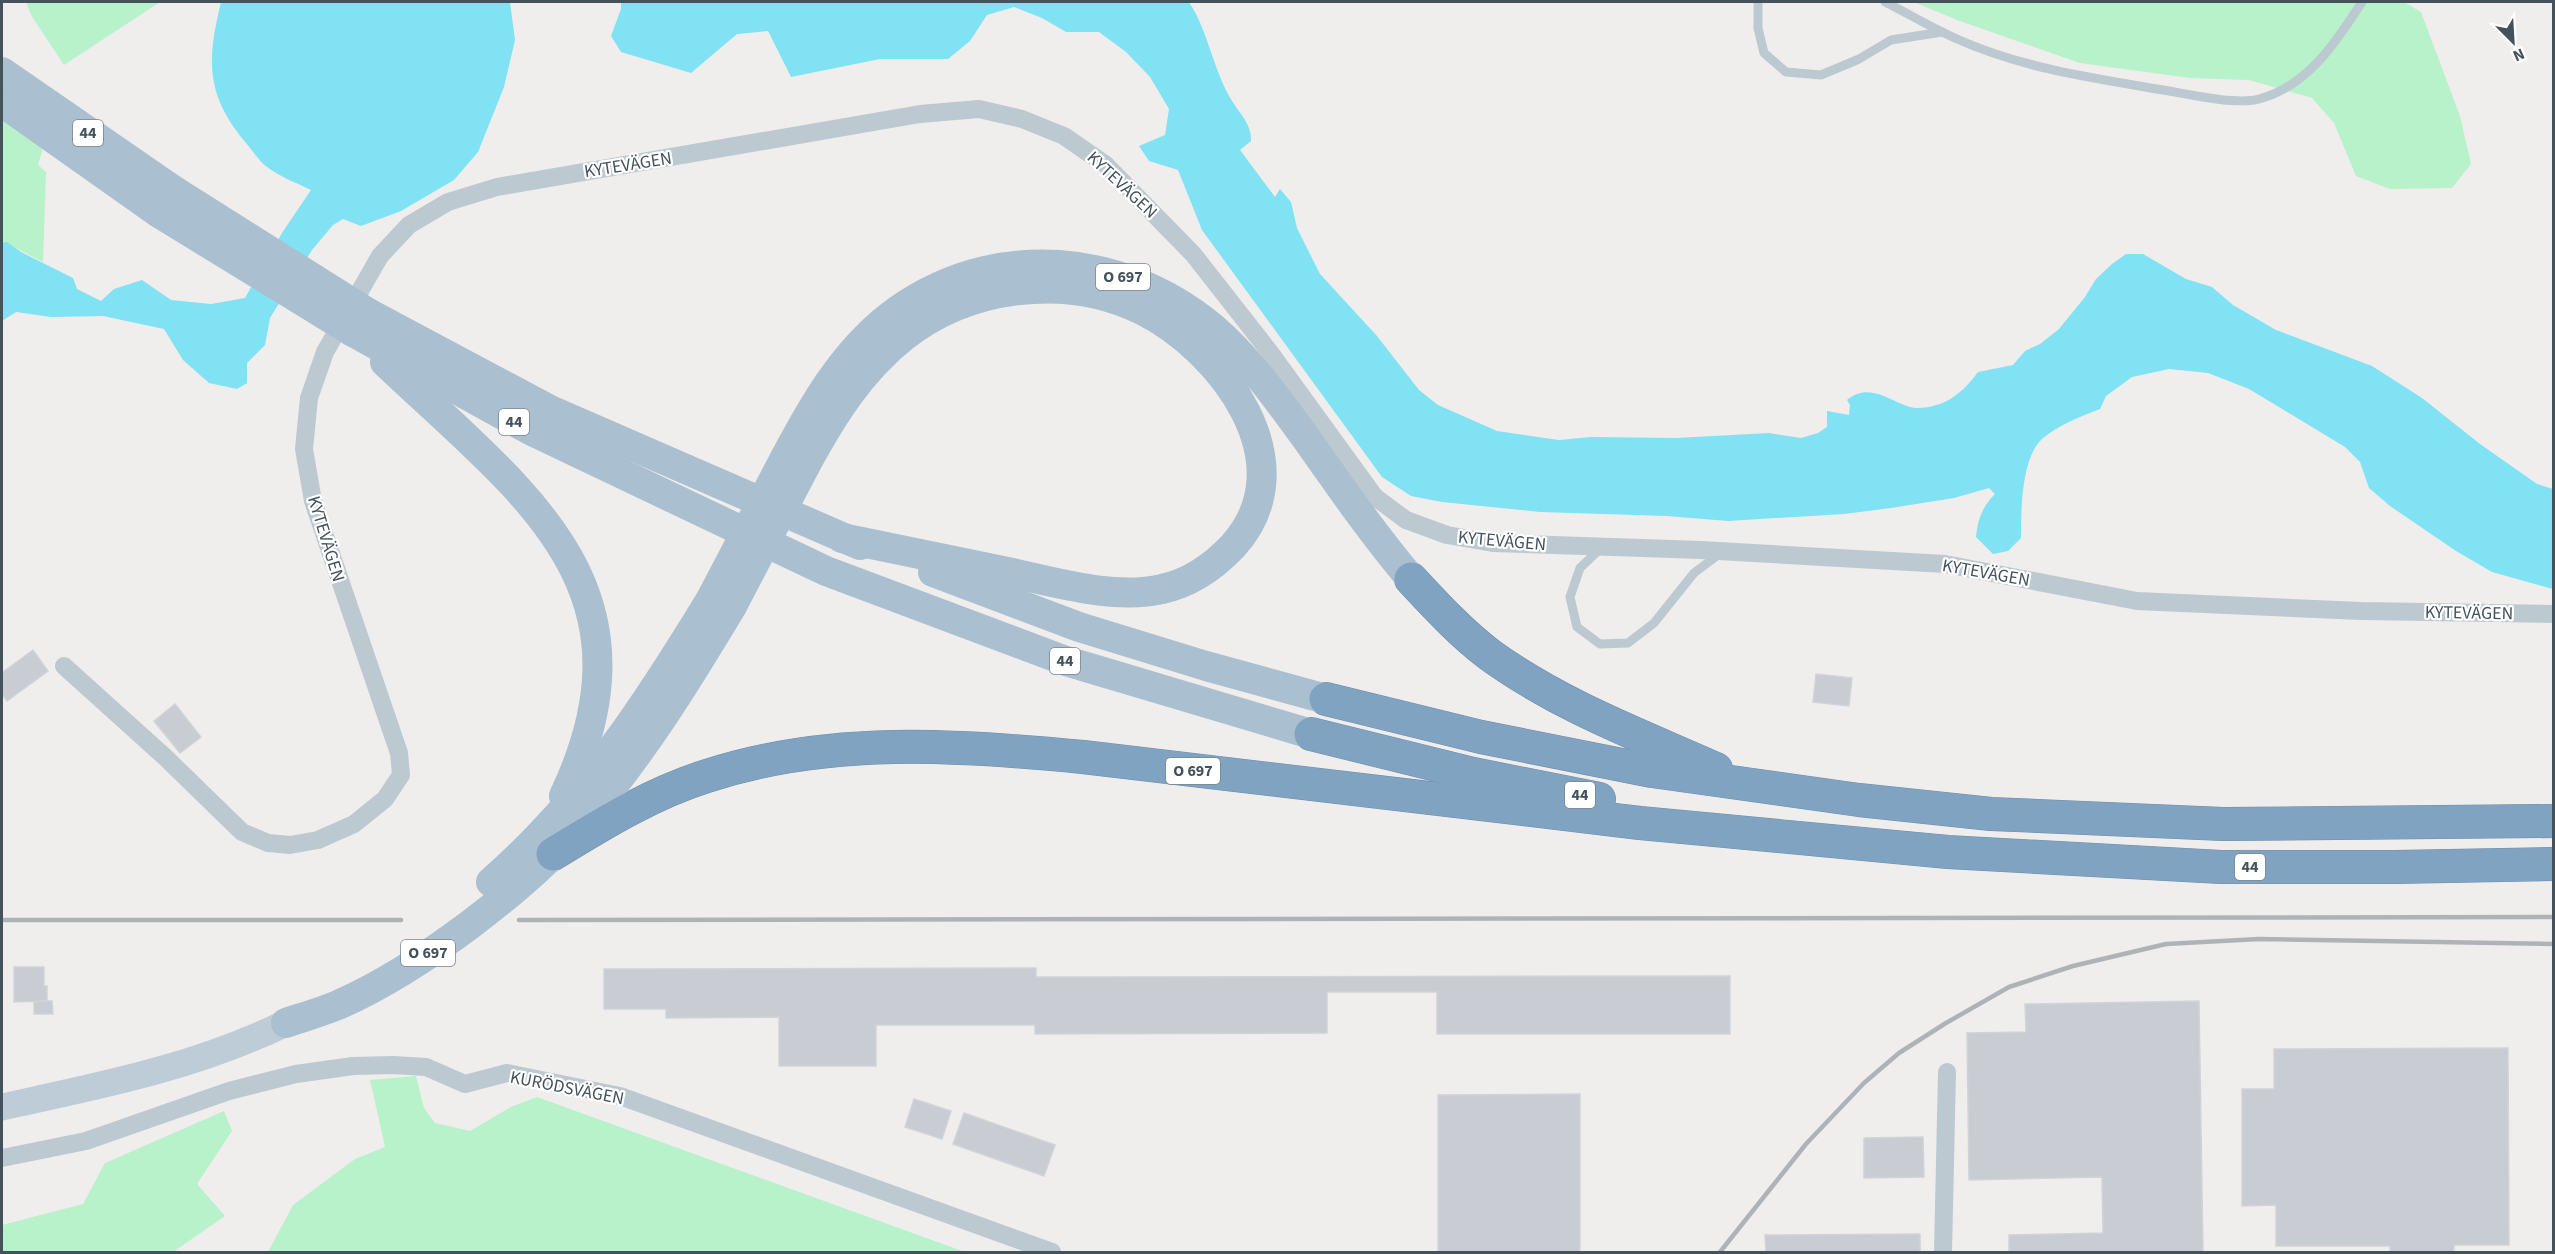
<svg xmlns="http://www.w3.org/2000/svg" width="2555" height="1254" font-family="'Source Sans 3',sans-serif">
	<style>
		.green { fill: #b7f2ca }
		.water { fill: #80e2f3 }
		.building { fill: #c9ccd2; stroke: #d0d4d9; stroke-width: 1.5 }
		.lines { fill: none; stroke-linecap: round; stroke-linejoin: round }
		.highway-casing { stroke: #6b8eac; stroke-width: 34 }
		.lane { stroke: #bcc9d1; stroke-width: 9 }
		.street { stroke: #bcc9d1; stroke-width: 18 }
		.secondary { stroke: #beccd8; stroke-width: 27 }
		.primary { stroke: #aabfcf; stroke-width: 30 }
		.highway { stroke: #80a3c1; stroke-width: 33 }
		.rail { stroke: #afb3b8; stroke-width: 4.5 }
		.primary-bridge { stroke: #aabfcf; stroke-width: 30 }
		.labels { text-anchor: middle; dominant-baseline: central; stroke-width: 4.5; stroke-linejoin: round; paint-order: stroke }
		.shield { fill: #fff; stroke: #7c868d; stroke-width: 1.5 }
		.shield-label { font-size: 16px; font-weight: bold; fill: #44525c }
		.street-label { font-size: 18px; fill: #44525c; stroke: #fff }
	</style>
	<rect width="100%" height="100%" fill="#f0eded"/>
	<g class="green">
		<polygon points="26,2 160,2 64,65 31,15"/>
		<polygon points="1914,2 2404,2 2421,12 2460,116 2471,164 2452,188 2390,189 2356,176 2334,123 2312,98 2249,80 2190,78 2080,63 1957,20"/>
		<polygon points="2,111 44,145 38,165 46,172 43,262 12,246 2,262"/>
		<polygon points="416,1076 424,1108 435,1123 470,1131 511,1107 537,1097 965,1252 268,1252 293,1205 355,1159 385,1147 370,1080"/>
		<polygon points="224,1111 232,1131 197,1184 225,1216 173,1252 2,1252 2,1225 83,1204 105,1163"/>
	</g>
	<g class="water">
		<path d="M 221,2 L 510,2 L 515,40 L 504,87 L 478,152 L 454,180 L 401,211 L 361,226 L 343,219 L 333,225 L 312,250 L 270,318 L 265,345 L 247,363 L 247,383 L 237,389 L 209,383 L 183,360 L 164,329 L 103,316 L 51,317 L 16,312 L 2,321 L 2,243 L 7,242 L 21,252 L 73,278 L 77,289 L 101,301 L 114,289 L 142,280 L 171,300 L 211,304 L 245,298 L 282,233 L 311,190 C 297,183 280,177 267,167 C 259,161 252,150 246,143 C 205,94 207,60 221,2 Z"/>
		<path d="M 621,2 L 1189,2 C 1208,30 1213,70 1232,101 C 1240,114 1252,125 1251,141 L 1240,150 L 1275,197 L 1280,189 L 1291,202 L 1297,228 L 1320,274 L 1377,336 L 1419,390 L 1438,405 L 1497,431 L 1559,440 L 1591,437 L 1676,438 L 1769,433 L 1801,438 L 1818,433 L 1827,427 L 1827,411 L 1849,415 L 1850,405 L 1847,400 C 1872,379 1895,407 1917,408 C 1944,408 1963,393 1978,372 L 2013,365 L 2025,351 L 2040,344 L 2059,329 L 2085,297 L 2096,279 L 2112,264 L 2126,254 L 2143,254 L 2186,279 L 2212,287 L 2233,305 L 2276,330 L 2372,366 L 2422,398 L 2480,444 L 2537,484 L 2553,489 L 2553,589 L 2492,572 L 2456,551 L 2390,506 L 2369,488 L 2360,462 L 2345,447 L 2249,389 L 2208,373 L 2169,369 L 2132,377 L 2106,396 L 2100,409 C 2080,417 2058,425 2042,439 C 2021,458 2021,512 2021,538 L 2008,551 L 1993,554 L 1976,537 C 1978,519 1982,507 1995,494 L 1989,488 L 1954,498 L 1891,508 L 1844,514 L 1728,521 L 1666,516 L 1540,512 L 1442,502 L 1411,496 L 1382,477 L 1202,230 L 1178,170 L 1149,161 L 1139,146 L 1165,135 L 1169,109 L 1150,77 L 1126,52 L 1099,32 L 1066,32 L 1042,18 L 1014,7 L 987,15 L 970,41 L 948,59 L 880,59 L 791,77 L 768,31 L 737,34 L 691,73 L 621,52 L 611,36 L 621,9 Z"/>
	</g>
	<g class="building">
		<polygon points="33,650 48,671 7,701 2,694 2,673"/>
		<polygon points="1816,674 1852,678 1849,706 1813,702"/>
		<polygon points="175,704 201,737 180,753 154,721"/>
		<polygon points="14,967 44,967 44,986 47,986 47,1001 14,1002"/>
		<polygon points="1036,968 1036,977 1730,976 1730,1034 1437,1034 1437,992 1327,992 1327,1033 1035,1034 1035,1025 876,1025 876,1066 779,1066 779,1017 666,1018 666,1009 604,1009 604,969"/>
		<polygon points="47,1001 52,1001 53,1014 34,1014 34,1002"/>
		<polygon points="2199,1001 2203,1252 2009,1252 2009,1235 2103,1233 2102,1177 1969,1180 1967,1033 2026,1032 2025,1004"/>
		<polygon points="2508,1048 2509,1245 2454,1245 2454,1252 2390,1252 2390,1246 2276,1246 2276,1205 2242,1206 2242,1089 2274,1089 2274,1049"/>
		<polygon points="1580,1094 1580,1252 1438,1252 1438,1095"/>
		<polygon points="914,1099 951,1111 942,1139 905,1127"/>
		<polygon points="964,1113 1055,1145 1044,1176 953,1144"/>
		<polygon points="1923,1137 1924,1177 1864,1178 1864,1138"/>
		<polygon points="1920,1234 1920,1252 1766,1252 1765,1235"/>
	</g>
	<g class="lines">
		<defs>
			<g id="highway">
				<path d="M 1411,579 C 1436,606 1461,633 1490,655 C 1559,705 1639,735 1716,769"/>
				<polyline points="1326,699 1481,737 1652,771 1859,800 1991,814 2223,824 2554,821"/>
				<polyline points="1311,734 1473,774 1599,799"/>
				<path d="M 553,854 C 602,824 652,793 707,776 C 829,736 958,745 1083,757 L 1640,823 L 1948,852 L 2221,867 L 2395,867 L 2554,864"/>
			</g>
		</defs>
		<use href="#highway" class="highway-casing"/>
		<g class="lane">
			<polyline points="1758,2 1758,28 1764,53 1786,72 1821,75 1859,59 1891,40 1942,32"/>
			<path d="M 1885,2 C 1909,14 1932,28 1957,39 C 2024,69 2098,79 2169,91 C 2191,95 2238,105 2259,99 C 2308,86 2336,42 2362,2"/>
			<polyline points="1602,547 1580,568 1570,597 1577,627 1600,644 1628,643 1654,623 1694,573 1722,552"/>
		</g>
		<g class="street">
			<polyline points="64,666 166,758 242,832 268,843 290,845 318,840 354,824 385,799 401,775 399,753 313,501 304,449 309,398 325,352 380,256 409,225 448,202 497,187 920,114 979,109 1022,119 1064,136 1106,165 1193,254 1269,351 1375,497 1406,520 1447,535 1493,543 1701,550 1945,564 2137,601 2361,611 2554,614"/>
			<polyline points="2,1158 86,1141 229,1091 296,1074 353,1066 393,1065 426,1067 465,1084 507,1073 620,1096 1052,1252"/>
			<polyline points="1943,1252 1947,1072"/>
		</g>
		<path class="secondary" d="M 2,1107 C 99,1086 196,1067 286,1023"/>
		<g class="primary">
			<polyline points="2,72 176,192"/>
			<polyline points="2,102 159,213"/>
			<polyline points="368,313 550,410 860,545"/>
			<polyline points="353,332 530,430 826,571 1066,661 1311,734"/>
			<path d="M 385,362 C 524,494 663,586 564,796"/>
			<path d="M 785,458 C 812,407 842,354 889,317 C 991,238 1129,251 1222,336 C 1255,367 1281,404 1308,441 C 1341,488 1374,535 1411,579"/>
			<path d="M 805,466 C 831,418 860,371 903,337 C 969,285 1066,273 1142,310 C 1221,349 1308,463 1233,546 C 1214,566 1190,583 1162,589 C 1116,600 1057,583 1012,573 C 956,561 899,550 842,538"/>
			<polyline points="933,572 1079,627 1206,666 1326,699"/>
			<path d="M 491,882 C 584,801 647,704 711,599"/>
			<path d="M 286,1023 C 304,1017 321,1012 338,1005 C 419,969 528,887 585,820 C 642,754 687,681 732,606"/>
		</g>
		<use href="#highway" class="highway"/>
		<g class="rail">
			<polyline points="2,920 401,920"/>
			<polyline points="519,920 2554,917"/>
			<polyline points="1720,1252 1806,1144 1864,1083 1899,1053 1946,1023 2009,987 2073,966 2166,944 2259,939 2554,944"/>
		</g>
		<g class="primary-bridge">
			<polyline points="176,192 368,313"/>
			<polyline points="159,213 353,332"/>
			<polyline points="711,599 785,458"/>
			<polyline points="732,606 805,466"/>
		</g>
	</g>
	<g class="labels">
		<g class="shield">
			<rect x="73" y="120" width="30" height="26" rx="4.5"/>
			<rect x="1096" y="264" width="54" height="26" rx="4.5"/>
			<rect x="499" y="409" width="30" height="26" rx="4.5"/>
			<rect x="1050" y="648" width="30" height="26" rx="4.5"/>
			<rect x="1166" y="758" width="54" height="26" rx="4.5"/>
			<rect x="1565" y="782" width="30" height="26" rx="4.5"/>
			<rect x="2235" y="854" width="30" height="26" rx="4.5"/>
			<rect x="401" y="940" width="54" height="26" rx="4.5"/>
		</g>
		<g class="shield-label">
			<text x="88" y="133">44</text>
			<text x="1123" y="277">O 697</text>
			<text x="514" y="422">44</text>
			<text x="1065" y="661">44</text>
			<text x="1193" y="771">O 697</text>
			<text x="1580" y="795">44</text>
			<text x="2250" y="867">44</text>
			<text x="428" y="953">O 697</text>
		</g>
		<g class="street-label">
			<text transform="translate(628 165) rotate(-9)">KYTEVÄGEN</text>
			<text transform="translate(1122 185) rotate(43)">KYTEVÄGEN</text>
			<text transform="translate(326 539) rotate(73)">KYTEVÄGEN</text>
			<text transform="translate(1502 541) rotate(5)">KYTEVÄGEN</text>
			<text transform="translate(1986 573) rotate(10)">KYTEVÄGEN</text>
			<text transform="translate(2469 613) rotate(1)">KYTEVÄGEN</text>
			<text transform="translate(567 1088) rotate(11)">KURÖDSVÄGEN</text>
		</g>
	</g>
	<rect width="2555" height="1254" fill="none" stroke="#44525c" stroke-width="6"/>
	<g transform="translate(2513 42) rotate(156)" stroke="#ffffff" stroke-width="4.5" paint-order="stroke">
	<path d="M0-4.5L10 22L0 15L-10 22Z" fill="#44525c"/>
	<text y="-9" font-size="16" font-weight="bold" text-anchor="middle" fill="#44525c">N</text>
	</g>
</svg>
